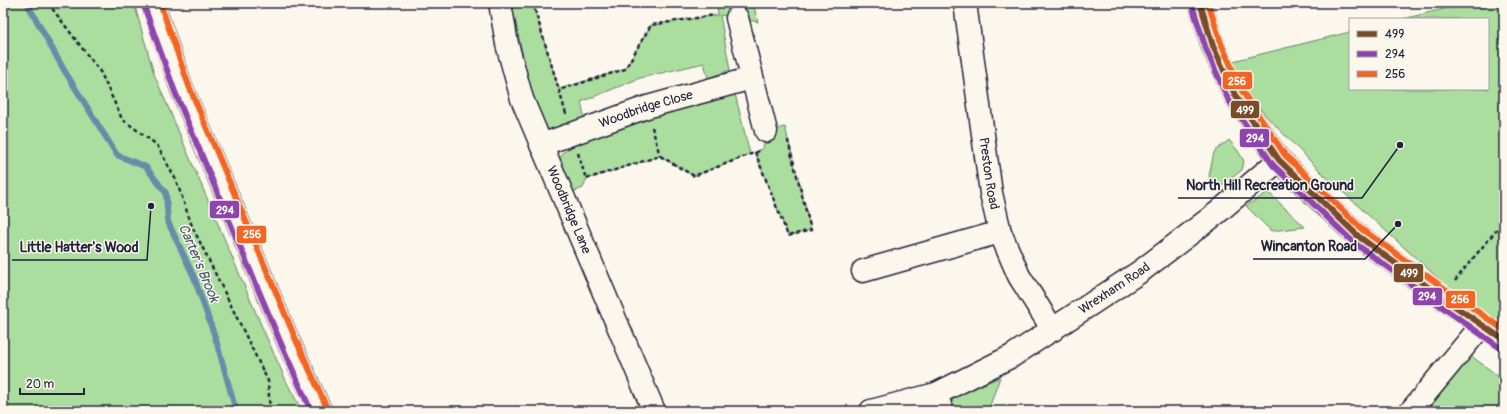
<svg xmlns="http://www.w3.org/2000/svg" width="1507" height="414" font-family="Pangolin,sans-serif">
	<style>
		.green { fill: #aadd9e; stroke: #66806c }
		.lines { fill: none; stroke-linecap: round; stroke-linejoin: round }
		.stream { stroke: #668caa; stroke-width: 6 }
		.minor-casing { stroke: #22223b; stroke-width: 25 }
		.path { stroke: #22223b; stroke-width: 2.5; stroke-dasharray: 4 3; stroke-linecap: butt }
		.minor { stroke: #fbf7ec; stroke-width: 22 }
		.bus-1-casing { stroke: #fbf7ec; stroke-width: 9 }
		.bus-2-casing { stroke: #fbf7ec; stroke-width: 9 }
		.bus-3-casing { stroke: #fbf7ec; stroke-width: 9 }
		.bus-1 { stroke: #7a4b2a; stroke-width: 6 }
		.bus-2 { stroke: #8e44ad; stroke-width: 6 }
		.bus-3 { stroke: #f26522; stroke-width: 6 }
		.labels { text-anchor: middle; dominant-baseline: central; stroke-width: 3; stroke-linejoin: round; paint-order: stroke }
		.street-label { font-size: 13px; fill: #22223b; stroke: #fbf7ec }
		.water-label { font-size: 14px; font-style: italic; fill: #445772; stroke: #fbf7ec }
		.leader { fill: none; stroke: #22223b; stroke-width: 1.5 }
		.callout-dot { fill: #22223b; stroke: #fbf7ec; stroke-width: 1.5 }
		.callout-label { font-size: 14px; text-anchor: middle; font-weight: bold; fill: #22223b; stroke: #fbf7ec; stroke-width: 3; stroke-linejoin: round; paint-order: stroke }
		.line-badge { stroke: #fbf7ec; stroke-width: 1.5 }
		.badge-label { font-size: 11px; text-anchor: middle; font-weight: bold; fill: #fff }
	</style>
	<rect width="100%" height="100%" fill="#fbf7ec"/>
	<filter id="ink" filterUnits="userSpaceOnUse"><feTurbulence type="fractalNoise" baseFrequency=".025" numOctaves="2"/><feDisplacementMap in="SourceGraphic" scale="8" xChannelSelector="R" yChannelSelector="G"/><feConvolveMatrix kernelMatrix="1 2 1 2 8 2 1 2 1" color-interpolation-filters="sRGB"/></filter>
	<g filter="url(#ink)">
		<g class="green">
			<polygon points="3,3 134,3 154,74 262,327 287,383 302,411 3,411"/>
			<polygon points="511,3 532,3 559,89 625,69 651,25 718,15 717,3 753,3 758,22 720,15 730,70 708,78 704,63 640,78 581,102 585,120 549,131 537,118"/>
			<polygon points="1463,3 1504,3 1504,332 1450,289 1323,174 1267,117 1246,92 1233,61 1350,32 1350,89 1488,89 1488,19 1403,19 1463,4"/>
			<polygon points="735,94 750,154 694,176 660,156 587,179 583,188 570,193 559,165 562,153 575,145 649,115"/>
			<polygon points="785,127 811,230 788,236 755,152 763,148 766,131"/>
			<polygon points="1229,140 1238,151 1244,161 1242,170 1216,191 1209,176 1214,152"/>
			<polygon points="1268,192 1305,227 1271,231 1246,206"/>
			<polygon points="1471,356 1504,380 1504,411 1424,411"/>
			<polygon points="1000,377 988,411 954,411 952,398"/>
		</g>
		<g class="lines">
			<polyline class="stream" points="27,3 64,70 117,155 146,167 166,193 168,222 194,277 216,340 236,411"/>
			<defs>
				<g id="minor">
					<polyline points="152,3 182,89 289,343 320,411"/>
					<path id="s1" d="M 500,3 L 507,44 L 522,99 L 654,411"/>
					<path id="s2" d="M 965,3 L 991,193 L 1000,232 L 1019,276 L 1053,330"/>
					<polyline points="1200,3 1213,46 1235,95 1279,160 1316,196 1358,236 1443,298 1504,340"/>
					<polyline points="737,18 766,131"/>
					<path id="s3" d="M 541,145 L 647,107 L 752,78"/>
					<polyline points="863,271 1000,232"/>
					<polyline points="936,394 942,411"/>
					<path id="s4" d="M 871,411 L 936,394 L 1012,356 L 1141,271 L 1217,213 L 1279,160"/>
					<polyline points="1411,411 1482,325"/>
				</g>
			</defs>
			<use href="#minor" class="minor-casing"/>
			<g class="path">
				<polyline points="48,3 101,73 122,119 157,145 176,180 192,226 268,381 270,411"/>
				<polyline points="533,3 559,90"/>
				<polyline points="566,114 559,90 625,69 651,25 715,15"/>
				<polyline points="652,127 660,156"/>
				<polyline points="755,152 788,236 811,230 787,137"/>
				<polyline points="578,153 586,179 660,156 694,176 759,151"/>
				<polyline points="1455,281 1465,268 1504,221"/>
			</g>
			<use href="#minor" class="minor"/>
			<defs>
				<polyline id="bus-1" points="1200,3 1213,46 1235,95 1279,160 1358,236 1443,298 1504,340"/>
				<g id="bus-2">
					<polyline points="1192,5 1206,49 1228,99 1273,165 1353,242 1438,304 1499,347"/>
					<polyline points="144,6 175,92 282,346 311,411"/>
				</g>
				<g id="bus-3">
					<polyline points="160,3 189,86 296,340 327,408"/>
					<polyline points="1208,3 1221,43 1242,91 1285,155 1363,230 1448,291 1504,330"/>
				</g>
			</defs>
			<use href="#bus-1" class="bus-1-casing"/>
			<use href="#bus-2" class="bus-2-casing"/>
			<use href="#bus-3" class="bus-3-casing"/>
			<use href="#bus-1" class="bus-1"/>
			<use href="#bus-2" class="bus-2"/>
			<use href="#bus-3" class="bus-3"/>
		</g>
	</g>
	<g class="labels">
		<g class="street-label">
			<text stroke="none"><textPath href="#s3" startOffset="111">Woodbridge Close</textPath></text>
			<text stroke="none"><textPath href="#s2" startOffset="172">Preston Road</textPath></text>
			<text stroke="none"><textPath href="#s1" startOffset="219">Woodbridge Lane</textPath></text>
			<text stroke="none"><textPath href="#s4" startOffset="275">Wrexham Road</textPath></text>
		</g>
		<g class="water-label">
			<text transform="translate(199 263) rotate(67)">Carter's Brook</text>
		</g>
	</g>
	<path class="leader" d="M1400 145L1362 198H1178M1398 224L1365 259H1253M151 206L147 260H12"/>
	<g class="callout-dot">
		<circle cx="1400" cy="145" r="4"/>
		<circle cx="1398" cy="224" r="4"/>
		<circle cx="151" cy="206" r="4"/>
	</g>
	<g class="callout-label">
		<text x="1270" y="190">North Hill Recreation Ground</text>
		<text x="1309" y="251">Wincanton Road</text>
		<text x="79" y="252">Little Hatter's Wood</text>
	</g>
	<g class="line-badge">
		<rect x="1222" y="71" width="31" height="19" rx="4" fill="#f26522"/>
		<rect x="1230" y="100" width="30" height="19" rx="4" fill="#7a4b2a"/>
		<rect x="1239" y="128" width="31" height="20" rx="4" fill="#8e44ad"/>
		<rect x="209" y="200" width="31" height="19" rx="4" fill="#8e44ad"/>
		<rect x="236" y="225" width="31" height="19" rx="4" fill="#f26522"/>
		<rect x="1393" y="263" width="31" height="20" rx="4" fill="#7a4b2a"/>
		<rect x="1412" y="287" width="31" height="19" rx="4" fill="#8e44ad"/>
		<rect x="1445" y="290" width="31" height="19" rx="4" fill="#f26522"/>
	</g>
	<g class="badge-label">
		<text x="1237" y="85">256</text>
		<text x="1245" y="114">499</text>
		<text x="1255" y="142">294</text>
		<text x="225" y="214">294</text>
		<text x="252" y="238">256</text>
		<text x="1409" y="277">499</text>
		<text x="1427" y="300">294</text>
		<text x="1460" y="303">256</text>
	</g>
	<rect width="1507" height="414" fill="none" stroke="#fbf7ec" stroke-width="16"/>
	<rect x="8" y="8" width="1491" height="398" fill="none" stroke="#22223b" stroke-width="1.5" filter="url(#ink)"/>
	<rect x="1349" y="18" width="140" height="72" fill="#fbf7ec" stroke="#a4a2a5"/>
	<rect x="1357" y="31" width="20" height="6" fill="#7a4b2a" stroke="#a4a2a5"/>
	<text x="1385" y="38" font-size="12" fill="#22223b">499</text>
	<rect x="1357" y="51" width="20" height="6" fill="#8e44ad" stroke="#a4a2a5"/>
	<text x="1385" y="58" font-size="12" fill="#22223b">294</text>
	<rect x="1357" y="71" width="20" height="6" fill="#f26522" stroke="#a4a2a5"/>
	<text x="1385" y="78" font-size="12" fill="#22223b">256</text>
	<path d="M20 388v6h64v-6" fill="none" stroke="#22223b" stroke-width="2"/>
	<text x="26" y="388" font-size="12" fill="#22223b" stroke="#fbf7ec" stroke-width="3" paint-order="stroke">20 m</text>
</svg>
